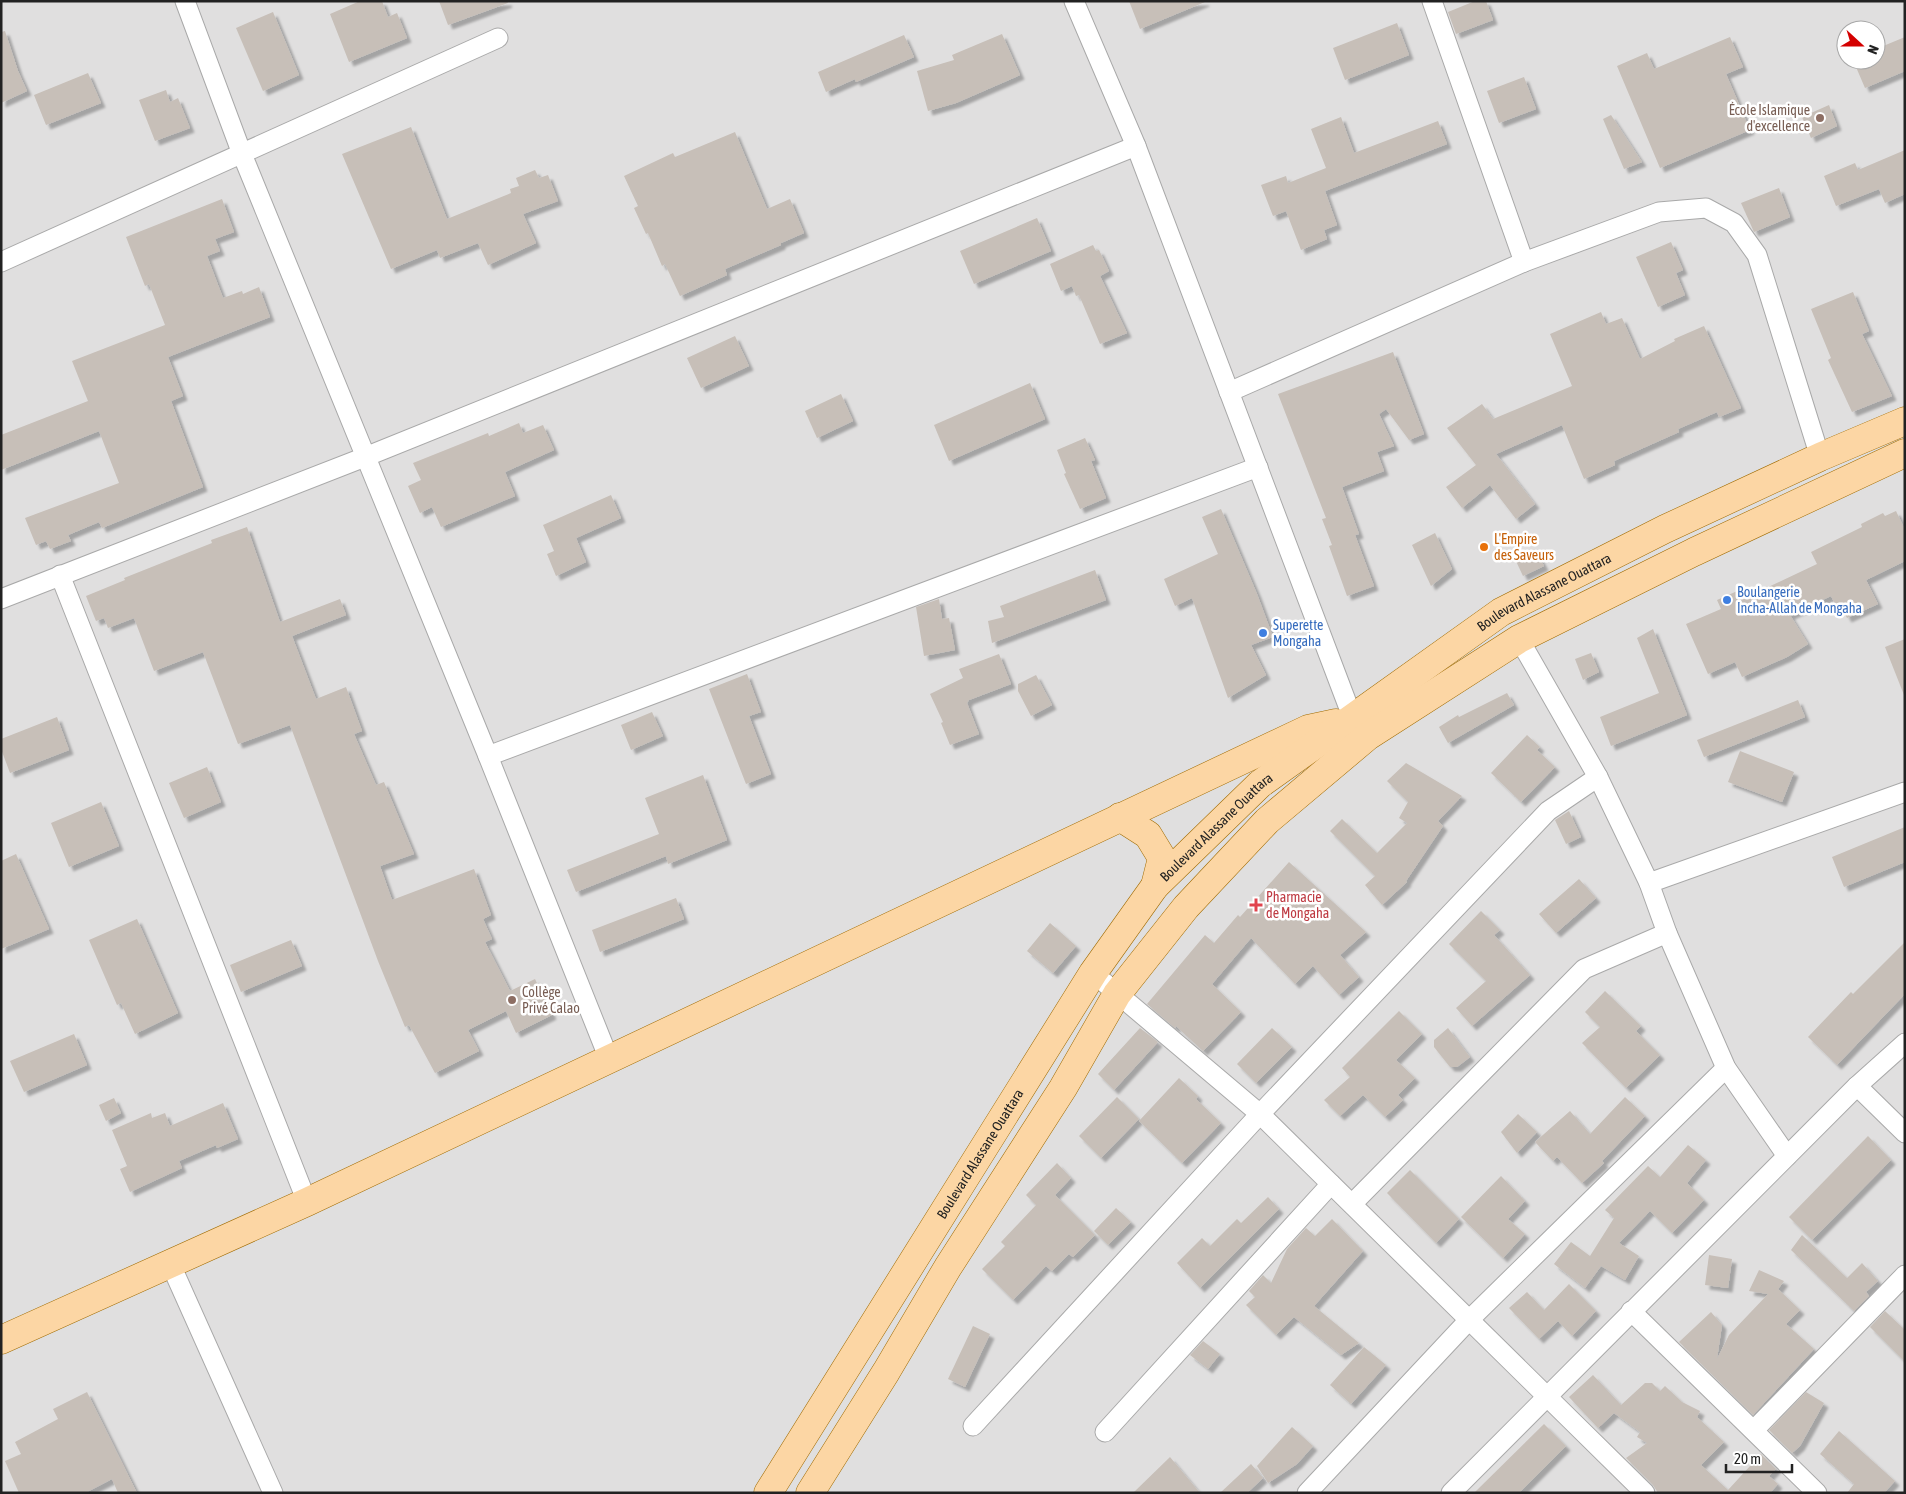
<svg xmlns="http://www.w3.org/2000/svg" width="1906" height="1494" font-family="'Asap Condensed',sans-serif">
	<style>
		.residential { fill: #e0dfdf; fill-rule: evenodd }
		.building { fill: #c7bfb8; filter: url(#shadow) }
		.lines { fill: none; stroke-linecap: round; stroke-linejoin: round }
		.minor-casing { stroke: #a9a9a9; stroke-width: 21 }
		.primary-casing { stroke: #a06b00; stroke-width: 29 }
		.minor { stroke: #fff; stroke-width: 19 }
		.primary { stroke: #fcd6a4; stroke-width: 28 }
		.education-dot { fill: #8d6e63; stroke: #fff; stroke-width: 2 }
		.food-dot { fill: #e8710a; stroke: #fff; stroke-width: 2 }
		.shop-dot { fill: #3f7fe0; stroke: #fff; stroke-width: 2 }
		.health-dot { fill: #e0444e; stroke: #fff; stroke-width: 2 }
		.labels { text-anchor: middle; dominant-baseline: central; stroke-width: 5; stroke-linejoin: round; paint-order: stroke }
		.education-label { font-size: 14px; fill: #785e54; stroke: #fff; text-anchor: end }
		.food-label { font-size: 14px; fill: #c56008; stroke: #fff; text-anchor: start }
		.shop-label { font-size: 14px; fill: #366cbe; stroke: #fff; text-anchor: start }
		.street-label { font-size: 14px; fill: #222; stroke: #fff }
		.health-label { font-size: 14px; fill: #be3a42; stroke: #fff; text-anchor: start }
	</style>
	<defs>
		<filter id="shadow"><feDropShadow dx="4.5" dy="4.5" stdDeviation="1" flood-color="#0004"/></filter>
	</defs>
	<rect width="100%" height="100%" fill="#f2efe9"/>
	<path class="residential" d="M 1,1 L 1905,1 L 1905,1493 L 1,1493 ZM 1846,30 L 1876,30 L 1876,60 L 1846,60 Z"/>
	<g class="building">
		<polygon points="360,1 382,1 388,17 397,13 407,38 349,62 330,14"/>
		<polygon points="439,1 507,1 508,3 448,25"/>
		<polygon points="1129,1 1205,1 1205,2 1140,29"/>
		<polygon points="1475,1 1486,1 1493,20 1456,34 1448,12"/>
		<polygon points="273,12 299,75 263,91 236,28"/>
		<polygon points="1397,23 1409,55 1345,80 1333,48"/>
		<polygon points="5,31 18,71 27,91 1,103 1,32"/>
		<polygon points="1002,34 1020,75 956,103 928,111 917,71 954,60 952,55"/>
		<polygon points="904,35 914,57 856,82 855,79 826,92 818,72"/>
		<polygon points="1730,37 1743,67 1726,74 1750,130 1660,168 1617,66 1647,53 1654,69"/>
		<polygon points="1905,37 1905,71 1865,88 1853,60 1876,60 1876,49"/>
		<polygon points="88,73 101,103 46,125 34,95"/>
		<polygon points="1524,77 1536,109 1499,123 1487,91"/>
		<polygon points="166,90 170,102 178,98 190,128 155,141 139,100"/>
		<polygon points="1829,105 1837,126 1811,138 1802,117"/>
		<polygon points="1611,115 1642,162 1624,169 1603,119"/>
		<polygon points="1341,117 1354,153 1438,121 1447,144 1325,191 1337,225 1324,230 1327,239 1301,250 1286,211 1273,216 1261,185 1286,176 1288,183 1326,168 1311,129"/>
		<polygon points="411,127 447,219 511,193 510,189 519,186 516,178 535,170 539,178 548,175 558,201 523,214 536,243 488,265 478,243 440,258 437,250 391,269 342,154"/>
		<polygon points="735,132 767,209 790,199 804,233 781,243 781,245 725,269 727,275 680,296 665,264 662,266 648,233 646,234 634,208 638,206 624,176 673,153 675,157"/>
		<polygon points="1905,150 1905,194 1885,203 1879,189 1836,206 1824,176 1855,163 1858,170"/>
		<polygon points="1779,188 1790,217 1754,232 1741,203"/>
		<polygon points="222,199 234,232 215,239 220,251 207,256 223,298 242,291 243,294 259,287 270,317 168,357 183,396 171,401 203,487 102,528 99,522 68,535 71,541 50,549 46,541 36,545 25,518 119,483 99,431 1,470 1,435 88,401 72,361 165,325 149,284 145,286 126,237"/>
		<polygon points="1037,218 1051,251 974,284 960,251"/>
		<polygon points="1671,242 1683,270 1676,273 1685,295 1658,307 1636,257"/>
		<polygon points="1093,245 1096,251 1099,250 1109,271 1100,276 1127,333 1100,344 1079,295 1076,296 1072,286 1061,291 1050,264"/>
		<polygon points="1853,292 1869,331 1862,334 1892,396 1852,412 1828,360 1831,358 1811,309"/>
		<polygon points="1601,312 1606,324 1622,318 1640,359 1675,341 1674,339 1704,326 1741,408 1719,417 1717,412 1678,429 1679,432 1614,461 1615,465 1584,479 1562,425 1496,454 1535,504 1516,519 1490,485 1462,508 1446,487 1476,465 1447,428 1482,404 1493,419 1572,386 1550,334"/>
		<polygon points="735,336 749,366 701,388 687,358"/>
		<polygon points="1393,352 1424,434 1409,440 1386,409 1379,414 1394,446 1377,452 1384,471 1342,487 1359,534 1355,535 1374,586 1347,596 1329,546 1332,545 1322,519 1326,518 1278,394"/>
		<polygon points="1030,383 1045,419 949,461 934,425"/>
		<polygon points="841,394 853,421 817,438 805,411"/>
		<polygon points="519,423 523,433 543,425 554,450 505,472 515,496 441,527 432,507 420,513 408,486 421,480 413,463 488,433 489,436"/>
		<polygon points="1085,438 1095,460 1091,461 1106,498 1080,509 1064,474 1066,473 1057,450"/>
		<polygon points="611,495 621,518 576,538 586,562 556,576 547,554 554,551 543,525"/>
		<polygon points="1221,509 1257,594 1273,637 1251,645 1266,675 1228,698 1192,598 1175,606 1164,579 1218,554 1202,517"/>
		<polygon points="1896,511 1905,530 1905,561 1866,580 1878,604 1847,618 1841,606 1837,608 1831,596 1790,615 1808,644 1787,657 1742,677 1735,662 1708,674 1686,624 1721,609 1717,600 1744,588 1747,597 1817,564 1811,552 1862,527 1861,524 1883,513 1885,516"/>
		<polygon points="247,527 280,622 340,599 346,615 292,636 316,699 346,687 362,731 354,734 376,785 384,782 414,854 380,866 392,900 474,869 491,915 483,919 492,939 485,942 510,991 535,979 552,1015 516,1033 506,1011 468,1030 479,1051 435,1073 409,1025 405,1027 378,961 290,725 238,744 203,652 154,671 134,618 108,628 104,618 96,621 86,596 125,580 124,578 212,543 211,540"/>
		<polygon points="1435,533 1452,569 1431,586 1412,545"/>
		<polygon points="1535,549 1544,566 1523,576 1515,559"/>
		<polygon points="1095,570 1106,600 992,643 988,621 1004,617 1000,606"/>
		<polygon points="939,599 942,619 949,618 955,650 924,656 916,607"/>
		<polygon points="1653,629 1687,715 1611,746 1600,717 1659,693 1637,638"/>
		<polygon points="1905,639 1905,695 1904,695 1885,647"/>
		<polygon points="1591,653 1599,672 1583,680 1575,659"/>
		<polygon points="999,654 1011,684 969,700 967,703 979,734 950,745 941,723 943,722 930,694 963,678 959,669"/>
		<polygon points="747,674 761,712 749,716 771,774 746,784 709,689"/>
		<polygon points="1036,675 1052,705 1031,716 1018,691 1018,684"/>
		<polygon points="1507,693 1514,705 1448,743 1439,727 1458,715 1459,717"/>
		<polygon points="1798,700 1805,717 1704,757 1697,740"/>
		<polygon points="652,712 663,736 631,750 621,725"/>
		<polygon points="57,717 69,750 10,773 1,749 1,739"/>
		<polygon points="1527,735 1540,747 1537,750 1555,767 1521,802 1491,773"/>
		<polygon points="1740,751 1794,772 1782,802 1728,782"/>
		<polygon points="1406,763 1462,796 1438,821 1443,826 1406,881 1407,882 1382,905 1365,885 1375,876 1330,831 1342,819 1377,853 1407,823 1399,818 1408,802 1387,781"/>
		<polygon points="207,767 221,802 184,818 169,783"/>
		<polygon points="703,775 727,840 668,864 666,856 576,892 567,870 659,834 645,798"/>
		<polygon points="101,802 119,846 69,867 51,823"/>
		<polygon points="1569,811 1581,837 1566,844 1555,820"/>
		<polygon points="1905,827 1905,862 1844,887 1832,857"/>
		<polygon points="16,854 49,929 1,949 1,861"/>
		<polygon points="1289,862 1366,932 1340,955 1359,977 1339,995 1313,966 1295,984 1251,938 1212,984 1241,1012 1203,1051 1176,1026 1175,1028 1147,1004 1205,935 1214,943 1238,915 1240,917"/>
		<polygon points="1579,879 1596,898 1556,933 1539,914"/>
		<polygon points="676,898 684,919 600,952 592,930"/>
		<polygon points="1481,911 1500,930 1494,935 1530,975 1472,1026 1456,1008 1486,981 1449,944"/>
		<polygon points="137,919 178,1013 135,1034 121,1003 117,1005 89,940"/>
		<polygon points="1050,923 1076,946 1053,973 1027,951"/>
		<polygon points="291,940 302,966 241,992 230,965"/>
		<polygon points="1905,942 1905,994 1837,1065 1808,1037 1851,992 1853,994"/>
		<polygon points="1605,991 1641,1026 1636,1031 1660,1055 1626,1088 1582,1043 1600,1027 1585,1012"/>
		<polygon points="1399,1011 1422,1034 1396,1060 1415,1078 1398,1095 1403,1100 1385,1117 1363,1095 1340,1116 1324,1100 1350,1077 1342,1068"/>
		<polygon points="1140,1028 1158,1042 1114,1090 1098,1074"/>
		<polygon points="1272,1028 1292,1047 1256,1083 1237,1064"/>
		<polygon points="1448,1028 1470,1057 1457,1067 1450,1067 1434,1047 1434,1040"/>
		<polygon points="74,1034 87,1065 24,1092 10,1061"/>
		<polygon points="1179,1078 1198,1096 1196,1099 1221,1123 1182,1163 1139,1121"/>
		<polygon points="1117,1097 1139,1119 1101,1158 1079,1136"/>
		<polygon points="1625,1097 1645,1116 1602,1161 1604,1163 1582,1183 1557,1157 1553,1161 1535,1142 1570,1111 1590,1134"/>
		<polygon points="114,1098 121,1113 106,1121 99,1105"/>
		<polygon points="223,1103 238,1139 217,1148 216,1145 179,1161 182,1168 130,1192 120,1169 127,1166 112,1130 151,1113 152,1118 165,1113 170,1126"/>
		<polygon points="1518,1114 1537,1132 1517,1153 1501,1132"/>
		<polygon points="1868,1136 1891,1160 1812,1240 1789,1217"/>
		<polygon points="1688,1145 1706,1160 1687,1183 1704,1200 1672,1233 1650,1211 1619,1243 1639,1256 1625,1280 1601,1266 1585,1288 1554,1264 1571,1242 1590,1256 1614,1218 1605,1210 1648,1166 1660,1177"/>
		<polygon points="1057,1163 1071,1178 1055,1195 1095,1235 1073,1257 1069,1254 1052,1271 1046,1266 1013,1300 982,1269 1005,1246 1001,1242 1036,1205 1026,1195"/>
		<polygon points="1410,1170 1459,1219 1436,1243 1387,1193"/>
		<polygon points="1501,1176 1525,1201 1508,1219 1525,1234 1503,1258 1461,1217"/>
		<polygon points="1268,1197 1279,1209 1200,1288 1177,1263 1202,1238 1210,1246 1237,1219 1241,1223"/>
		<polygon points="1116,1208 1131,1222 1108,1245 1094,1231"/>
		<polygon points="1332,1219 1363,1251 1314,1306 1359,1343 1341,1355 1294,1317 1276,1335 1246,1305 1255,1297 1249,1291 1263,1275 1271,1283 1287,1249 1306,1228 1315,1236"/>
		<polygon points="1802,1235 1847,1278 1862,1263 1878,1281 1866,1292 1869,1296 1854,1311 1791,1250"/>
		<polygon points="1709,1255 1732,1259 1728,1288 1705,1285"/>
		<polygon points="1759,1270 1784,1281 1778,1289 1800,1310 1786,1324 1814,1349 1753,1415 1679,1342 1711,1312 1722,1325 1717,1359 1729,1335 1768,1294 1749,1291"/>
		<polygon points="1569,1284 1596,1311 1572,1336 1558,1321 1539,1339 1509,1308 1527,1292 1544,1310"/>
		<polygon points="1885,1311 1905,1330 1905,1362 1870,1327"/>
		<polygon points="973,1326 990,1334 965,1387 948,1379"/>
		<polygon points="1203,1341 1220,1354 1208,1369 1190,1355"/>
		<polygon points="1364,1347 1386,1365 1351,1404 1330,1385"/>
		<polygon points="1593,1375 1621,1405 1645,1383 1652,1383 1660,1391 1665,1386 1682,1402 1700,1411 1697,1417 1724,1442 1701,1465 1728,1490 1761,1454 1776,1469 1769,1476 1778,1484 1770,1493 1658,1493 1653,1485 1626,1458 1647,1443 1637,1437 1640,1432 1614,1413 1598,1428 1569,1397"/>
		<polygon points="87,1392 137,1493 118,1493 112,1479 85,1493 19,1493 5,1461 21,1454 15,1442 58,1419 53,1409"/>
		<polygon points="1806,1392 1824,1403 1800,1446 1792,1453 1769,1430"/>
		<polygon points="1544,1424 1566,1446 1519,1493 1474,1493"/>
		<polygon points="1292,1427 1313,1446 1297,1464 1268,1483 1257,1466"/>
		<polygon points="1839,1431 1895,1481 1884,1493 1847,1493 1854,1484 1820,1454"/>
		<polygon points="1170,1457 1200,1493 1133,1493"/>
		<polygon points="1251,1464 1263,1478 1247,1493 1220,1493"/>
	</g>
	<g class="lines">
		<defs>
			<g id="minor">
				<polyline points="185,1 242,154 488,756 609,1059"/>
				<polyline points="1074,1 1136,146 1353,719"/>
				<polyline points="1432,1 1524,262"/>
				<polyline points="1,262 498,38"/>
				<polyline points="1229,392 1524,262 1659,212 1706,208 1734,223 1757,255 1820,457"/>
				<polyline points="60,575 307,1202"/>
				<polyline points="1,599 365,457 1136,146"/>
				<polyline points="1519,639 1598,777 1649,883 1667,933 1726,1068 1787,1156"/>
				<polyline points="488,756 1258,467"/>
				<polyline points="1649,883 1905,792"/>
				<polyline points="1093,973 1260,1114 1645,1493"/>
				<polyline points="1857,1086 1905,1133"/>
				<polyline points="1352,1204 1584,969 1667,933"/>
				<polyline points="170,1263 273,1493"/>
				<polyline points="1631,1311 1817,1493"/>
				<polyline points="973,1426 1260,1114 1548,811 1598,777"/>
				<polyline points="1754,1430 1905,1275"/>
				<polyline points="1105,1432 1331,1184"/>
				<polyline points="1307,1493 1469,1320 1726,1068"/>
				<polyline points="1451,1493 1857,1086 1905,1043"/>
			</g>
			<g id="primary">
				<polyline points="1120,817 1148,835 1162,858 1155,886"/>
				<polyline points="1,1340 307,1202 1308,729 1336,723"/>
				<path id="s1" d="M 768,1493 L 1093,973 L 1155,886 L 1260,784 L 1501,612 L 1665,529 L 1820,457 L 1905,421"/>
				<polyline points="810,1493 886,1372 948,1267 1063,1088 1117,994 1186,907 1267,821 1368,736 1519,639 1694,552 1905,453"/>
			</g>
		</defs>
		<use href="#minor" class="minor-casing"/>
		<use href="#primary" class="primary-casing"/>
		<use href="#minor" class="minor"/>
		<use href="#primary" class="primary"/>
	</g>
	<g class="education-dot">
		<circle cx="1820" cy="118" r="5"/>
		<circle cx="512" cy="1000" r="5"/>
	</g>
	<circle class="food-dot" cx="1484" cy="547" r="5"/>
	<g class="shop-dot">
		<circle cx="1727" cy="600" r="5"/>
		<circle cx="1263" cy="633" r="5"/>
	</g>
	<path class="health-dot" d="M1253.5 897.5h5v5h5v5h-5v5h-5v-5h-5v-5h5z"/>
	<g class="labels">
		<g class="education-label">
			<text x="1810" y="110">École Islamique<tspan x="1810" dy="16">d'excellence</tspan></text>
			<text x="522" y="992" text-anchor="start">Collège<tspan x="522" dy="16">Privé Calao</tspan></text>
		</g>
		<g class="food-label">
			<text x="1494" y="539">L'Empire<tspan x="1494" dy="16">des Saveurs</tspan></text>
		</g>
		<g class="shop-label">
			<text x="1737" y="592">Boulangerie<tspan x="1737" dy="16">Incha-Allah de Mongaha</tspan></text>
			<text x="1273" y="625">Superette<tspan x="1273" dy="16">Mongaha</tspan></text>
		</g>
		<g class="street-label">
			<text stroke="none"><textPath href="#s1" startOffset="1210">Boulevard Alassane Ouattara</textPath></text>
			<text stroke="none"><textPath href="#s1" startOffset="805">Boulevard Alassane Ouattara</textPath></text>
			<text stroke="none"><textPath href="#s1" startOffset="400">Boulevard Alassane Ouattara</textPath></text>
		</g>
		<g class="health-label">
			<text x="1266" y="897">Pharmacie<tspan x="1266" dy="16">de Mongaha</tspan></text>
		</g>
	</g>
	<rect width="1906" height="1494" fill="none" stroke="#222222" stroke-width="5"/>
	<g transform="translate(1861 45) rotate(111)"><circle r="24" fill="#ffffff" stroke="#a7a7a7"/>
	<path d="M0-4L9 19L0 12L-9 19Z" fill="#d40000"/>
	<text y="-8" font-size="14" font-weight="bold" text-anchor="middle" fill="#222222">N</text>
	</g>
	<path d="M1726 1464v8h66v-8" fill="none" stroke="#222222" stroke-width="2.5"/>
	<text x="1734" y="1464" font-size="15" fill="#222222" stroke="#ffffff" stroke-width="4" paint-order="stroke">20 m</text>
</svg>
